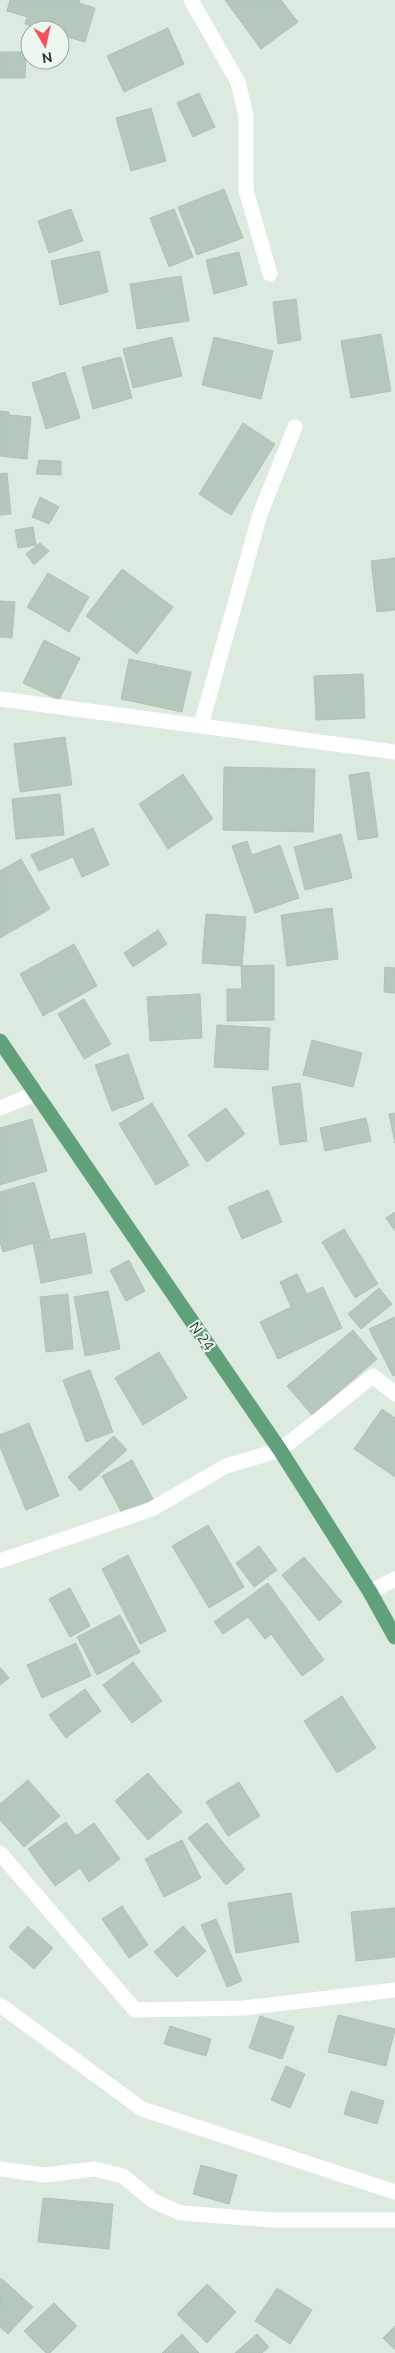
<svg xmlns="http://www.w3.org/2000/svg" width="395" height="2353" font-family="Ubuntu,sans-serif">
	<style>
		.building { fill: #b6c8bb; stroke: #b0c3b5 }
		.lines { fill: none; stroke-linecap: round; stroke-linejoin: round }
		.minor { stroke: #fff; stroke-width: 15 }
		.major { stroke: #60a17b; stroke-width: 15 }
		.labels { text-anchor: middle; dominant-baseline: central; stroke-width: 4; stroke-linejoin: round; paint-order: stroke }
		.street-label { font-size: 15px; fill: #1f3a29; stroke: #eef7ef }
	</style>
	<rect width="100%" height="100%" fill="#ddeae0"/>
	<g class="building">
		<polygon points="10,0 80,0 79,3 95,8 85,42 60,35 60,30 44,30 25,24 27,17 7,11"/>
		<polygon points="225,0 281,0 298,22 261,49"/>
		<polygon points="168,28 184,64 124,92 107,56"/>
		<polygon points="0,52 26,52 25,78 0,78"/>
		<polygon points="199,93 215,127 193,137 177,103"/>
		<polygon points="151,108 166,161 131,171 116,118"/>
		<polygon points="224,189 243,238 197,255 178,207"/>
		<polygon points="71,209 83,241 49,253 38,221"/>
		<polygon points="174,209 193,257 169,267 150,218"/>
		<polygon points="99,251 108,292 60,305 51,261"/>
		<polygon points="239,252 247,285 214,294 206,260"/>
		<polygon points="181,276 189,321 137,329 130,284"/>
		<polygon points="296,299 301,340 278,344 273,302"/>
		<polygon points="381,334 391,391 351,398 341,341"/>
		<polygon points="172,337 182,376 133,388 123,349"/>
		<polygon points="214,337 273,351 261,399 202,385"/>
		<polygon points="121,357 132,398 93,409 82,367"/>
		<polygon points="65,372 80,418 46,429 32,383"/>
		<polygon points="0,411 9,412 9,415 31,417 27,459 0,456"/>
		<polygon points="243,423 275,444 231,515 199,494"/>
		<polygon points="39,460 61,461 61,475 36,474"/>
		<polygon points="7,473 11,514 0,515 0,474"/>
		<polygon points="40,497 59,507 49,524 32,517"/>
		<polygon points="33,527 36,545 18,548 15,530"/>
		<polygon points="40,543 49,551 34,565 26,554"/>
		<polygon points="395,558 395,610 377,612 371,561"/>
		<polygon points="122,569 173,607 137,654 86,616"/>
		<polygon points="48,573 89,597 69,632 27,607"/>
		<polygon points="0,601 15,602 12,638 0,637"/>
		<polygon points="44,640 80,658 59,700 23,683"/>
		<polygon points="129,659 191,672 182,712 121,699"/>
		<polygon points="363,674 365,718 316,720 314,676"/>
		<polygon points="65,737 72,785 20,792 14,744"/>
		<polygon points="224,767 315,769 313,832 223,830"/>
		<polygon points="369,772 378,837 358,840 349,775"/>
		<polygon points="183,774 213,819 168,849 139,804"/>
		<polygon points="60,794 64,835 16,839 12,799"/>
		<polygon points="93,828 109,865 82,877 73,857 39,871 31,855"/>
		<polygon points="341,834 352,878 305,890 294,847"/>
		<polygon points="247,841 252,855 280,845 299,898 255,913 232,846"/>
		<polygon points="21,859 50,909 0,938 0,871"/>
		<polygon points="332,908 338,959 287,966 281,915"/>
		<polygon points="206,914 246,917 242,966 202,963"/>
		<polygon points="158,930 167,944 133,967 124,953"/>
		<polygon points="74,944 97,986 43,1016 20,974"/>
		<polygon points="274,965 274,1020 227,1021 227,989 242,989 241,966"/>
		<polygon points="385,967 395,968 395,993 384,992"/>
		<polygon points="200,994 202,1038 150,1041 147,997"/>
		<polygon points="84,999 111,1044 84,1059 58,1014"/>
		<polygon points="217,1025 270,1028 268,1070 214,1067"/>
		<polygon points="312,1040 362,1053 353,1087 303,1075"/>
		<polygon points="128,1054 144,1099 112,1111 95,1065"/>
		<polygon points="300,1083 307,1141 280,1145 272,1087"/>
		<polygon points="152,1103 189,1165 156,1185 119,1124"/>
		<polygon points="226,1108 245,1134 207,1162 188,1135"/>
		<polygon points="395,1113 395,1143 389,1114"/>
		<polygon points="366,1118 371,1141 325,1151 320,1128"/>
		<polygon points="32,1119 47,1171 0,1185 0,1128"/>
		<polygon points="34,1182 50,1238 3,1252 0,1242 0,1192"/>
		<polygon points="268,1190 282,1222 242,1239 228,1207"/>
		<polygon points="395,1212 395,1231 386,1218"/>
		<polygon points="344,1229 378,1284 355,1298 322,1242"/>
		<polygon points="85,1233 92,1273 41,1283 33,1243"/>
		<polygon points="129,1260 145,1291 126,1301 110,1270"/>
		<polygon points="297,1274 307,1294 323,1287 342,1328 278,1359 260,1322 291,1307 280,1282"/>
		<polygon points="379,1288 392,1304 361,1329 348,1314"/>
		<polygon points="108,1291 120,1349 85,1356 74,1297"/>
		<polygon points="68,1294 73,1349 46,1352 40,1297"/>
		<polygon points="395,1317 395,1375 393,1376 369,1329"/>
		<polygon points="353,1330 377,1359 312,1415 287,1386"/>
		<polygon points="159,1352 187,1398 143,1425 115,1378"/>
		<polygon points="90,1370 113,1432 86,1442 63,1380"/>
		<polygon points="382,1409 395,1418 395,1477 354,1449"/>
		<polygon points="29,1423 59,1496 26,1510 0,1447 0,1435"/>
		<polygon points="114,1436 127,1450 80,1491 68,1477"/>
		<polygon points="132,1460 153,1499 123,1515 102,1476"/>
		<polygon points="208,1525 244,1587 209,1608 172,1546"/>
		<polygon points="259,1546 277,1570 254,1587 236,1563"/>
		<polygon points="128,1555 166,1631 140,1644 102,1569"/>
		<polygon points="304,1557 342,1602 319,1621 282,1575"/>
		<polygon points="268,1583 324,1660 302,1676 271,1634 265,1639 248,1617 223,1634 214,1622"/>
		<polygon points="70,1588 90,1626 70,1637 49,1599"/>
		<polygon points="120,1615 140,1652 97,1675 77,1637"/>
		<polygon points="76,1643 91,1676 42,1698 27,1665"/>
		<polygon points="133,1662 162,1701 132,1723 103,1685"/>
		<polygon points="0,1667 9,1678 0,1685"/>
		<polygon points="85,1689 101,1711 66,1738 49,1715"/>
		<polygon points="342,1696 376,1748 337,1773 304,1721"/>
		<polygon points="148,1773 182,1812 148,1840 115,1801"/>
		<polygon points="28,1780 60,1816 24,1847 0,1820 0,1804"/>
		<polygon points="239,1782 260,1816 228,1836 206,1802"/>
		<polygon points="66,1822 76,1836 94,1823 120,1859 89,1882 80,1868 55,1886 28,1849"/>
		<polygon points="207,1823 245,1869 226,1885 188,1838"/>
		<polygon points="182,1840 201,1878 164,1897 145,1859"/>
		<polygon points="291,1893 299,1942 236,1953 228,1903"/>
		<polygon points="122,1906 148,1945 129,1958 102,1919"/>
		<polygon points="395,1908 395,1957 356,1961 351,1912"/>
		<polygon points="216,1919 242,1981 227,1987 201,1925"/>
		<polygon points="28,1926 53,1948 34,1969 9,1947"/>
		<polygon points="183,1926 206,1951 177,1977 154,1952"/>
		<polygon points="338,2015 395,2029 386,2066 328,2052"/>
		<polygon points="260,2016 294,2027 282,2059 249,2048"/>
		<polygon points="170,2026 211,2039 206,2056 164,2044"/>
		<polygon points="286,2066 305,2074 290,2108 271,2100"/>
		<polygon points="351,2091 384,2101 377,2124 344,2114"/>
		<polygon points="201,2165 237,2175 229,2204 193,2194"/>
		<polygon points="43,2198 113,2204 109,2249 38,2242"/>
		<polygon points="1,2278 33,2307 8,2334 0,2327"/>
		<polygon points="207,2284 236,2312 207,2343 177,2314"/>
		<polygon points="277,2288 312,2310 290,2344 255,2321"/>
		<polygon points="54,2303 77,2326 50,2353 46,2353 24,2331"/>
		<polygon points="395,2326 395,2350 383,2338"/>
		<polygon points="182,2334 199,2353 162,2353"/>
		<polygon points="257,2334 269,2347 262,2353 235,2353"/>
	</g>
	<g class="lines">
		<g class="minor">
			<polyline points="191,0 238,82 246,116 246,190 270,274"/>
			<polyline points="0,699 395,752"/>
			<polyline points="201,725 260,514 295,427"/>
			<polyline points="0,1108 37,1093"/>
			<polyline points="0,1561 152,1509 226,1466 280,1450 373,1376 395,1394"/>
			<polyline points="370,1592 395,1579"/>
			<polyline points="0,1853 135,2010 244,2008 395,1990"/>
			<polyline points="0,2005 142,2109 395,2192"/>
			<polyline points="0,2169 44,2175 95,2169 123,2176 153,2201 181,2213 273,2220 395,2220"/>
		</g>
		<polyline class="major" points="0,1041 280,1450 370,1592 395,1637"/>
	</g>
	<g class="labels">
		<g class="street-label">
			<text transform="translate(202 1336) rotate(56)">N 24</text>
		</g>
	</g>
	<g transform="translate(45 45) rotate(171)"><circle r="24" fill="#eef7ef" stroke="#9baba0"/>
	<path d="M0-4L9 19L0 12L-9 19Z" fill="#f64f5d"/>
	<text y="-8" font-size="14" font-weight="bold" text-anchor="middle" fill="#1f3a29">N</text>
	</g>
</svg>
